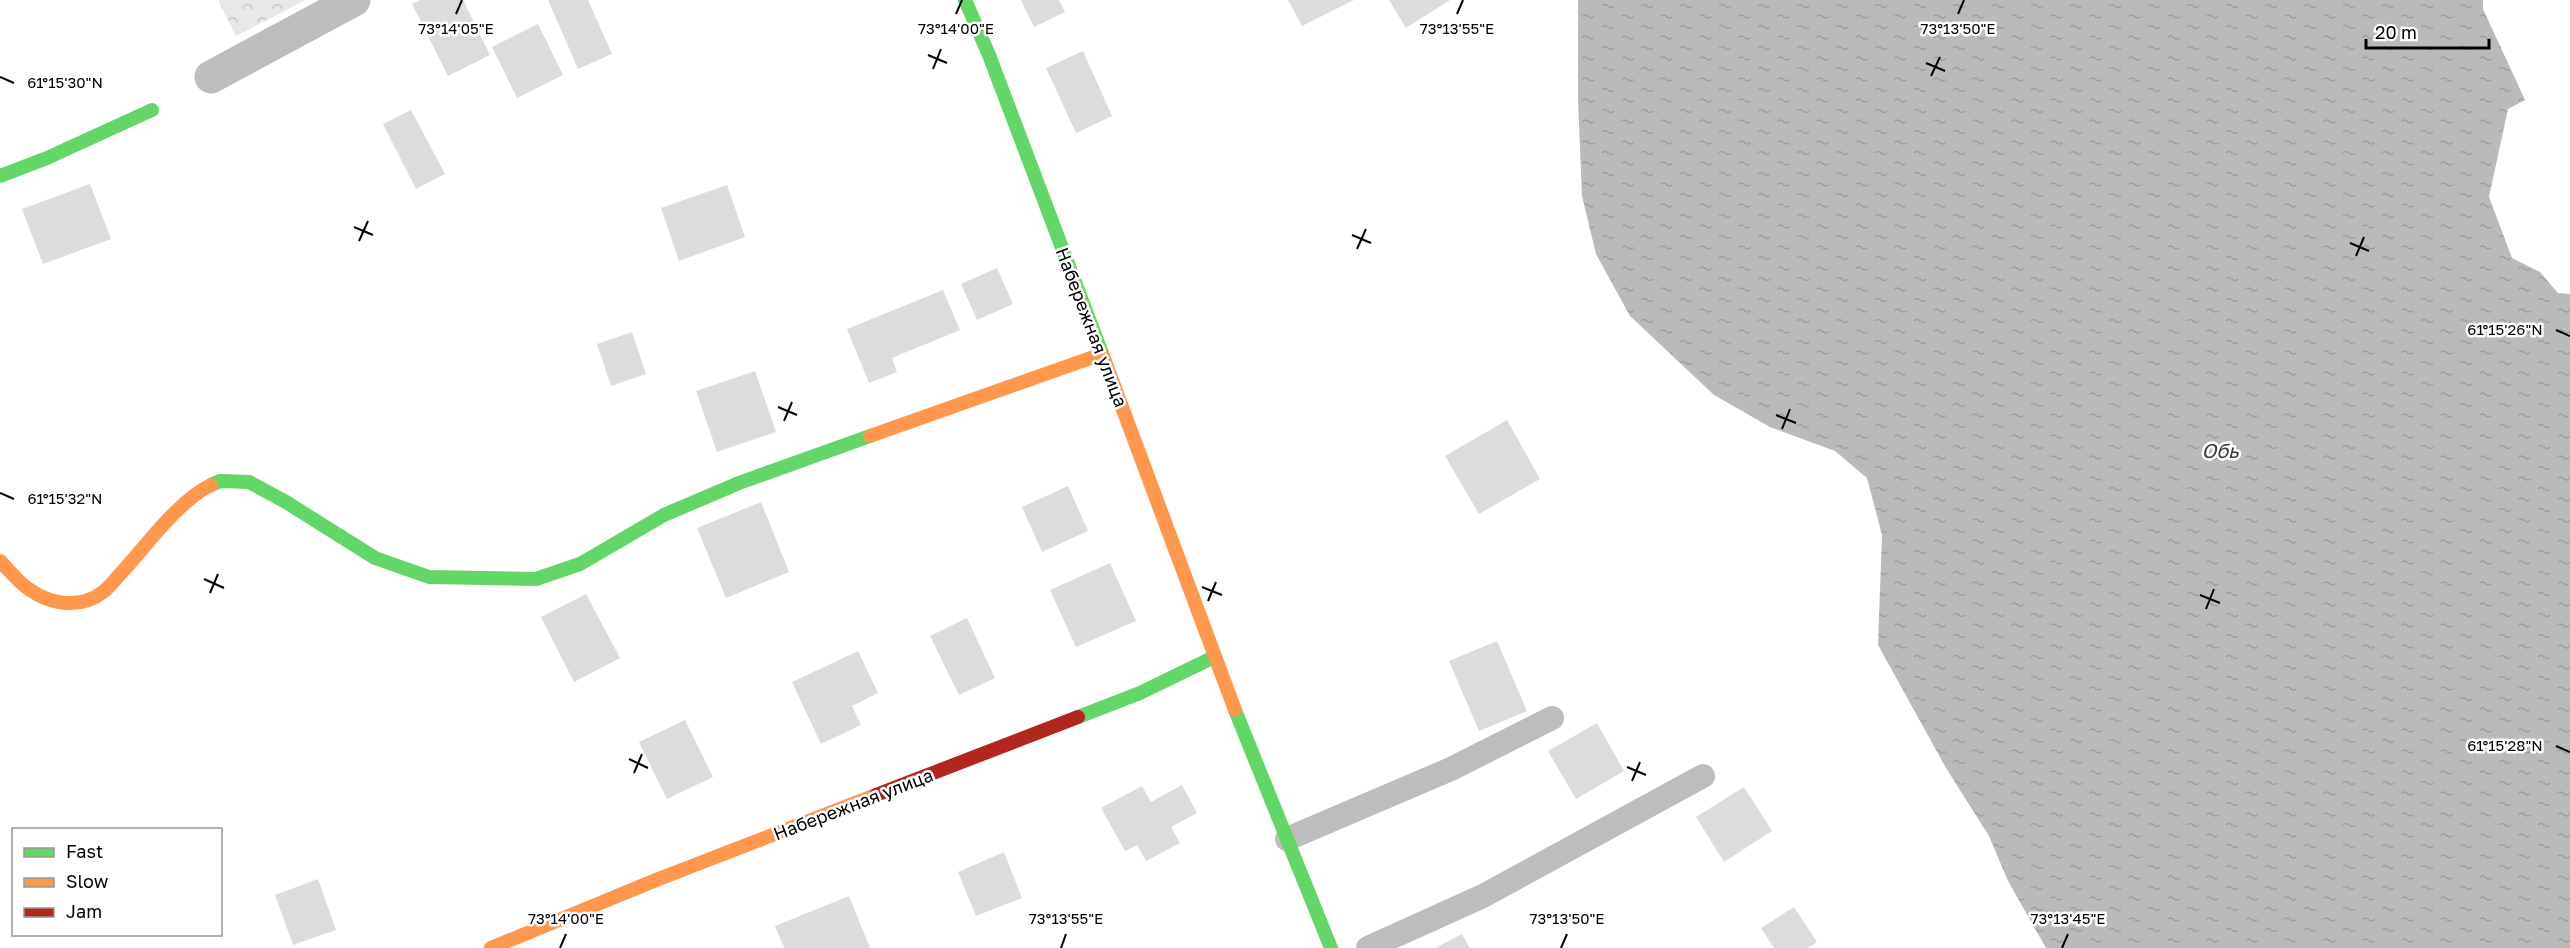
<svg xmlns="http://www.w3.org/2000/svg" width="2570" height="948" font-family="'Golos Text',sans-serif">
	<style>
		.forest { fill: url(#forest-crowns) }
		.water { fill: url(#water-ripples) }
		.building { fill: #dcdcdc }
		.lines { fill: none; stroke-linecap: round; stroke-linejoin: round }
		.lane { stroke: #bdbdbd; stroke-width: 24 }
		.street { stroke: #bdbdbd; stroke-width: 33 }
		.fast { stroke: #63d668; stroke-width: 14 }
		.slow { stroke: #ff974d; stroke-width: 14 }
		.jam { stroke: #b3261e; stroke-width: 14 }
		.ticks { fill: none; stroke: #000; stroke-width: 2 }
		.labels { text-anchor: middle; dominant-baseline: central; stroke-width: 5; stroke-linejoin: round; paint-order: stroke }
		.street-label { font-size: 18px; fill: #000; stroke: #fff }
		.water-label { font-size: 20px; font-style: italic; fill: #3e3e3e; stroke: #fff }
		.ticks-label { font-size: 15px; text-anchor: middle; fill: #000; stroke: #fff; stroke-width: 5; stroke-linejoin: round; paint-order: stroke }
	</style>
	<defs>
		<pattern id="forest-crowns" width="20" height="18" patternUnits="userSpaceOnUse" patternTransform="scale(1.5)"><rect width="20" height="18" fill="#e8e8e8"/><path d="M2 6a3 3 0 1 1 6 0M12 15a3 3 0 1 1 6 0" fill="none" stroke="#c5c5c5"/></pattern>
		<pattern id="water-ripples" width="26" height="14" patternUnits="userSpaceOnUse" patternTransform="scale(1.5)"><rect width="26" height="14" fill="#bababa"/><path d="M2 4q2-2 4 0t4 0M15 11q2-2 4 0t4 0" fill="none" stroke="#9e9e9e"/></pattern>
	</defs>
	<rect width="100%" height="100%" fill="#fff"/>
	<polygon class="forest" points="218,0 306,0 236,36"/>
	<polygon class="water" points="1578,0 2483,0 2483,9 2525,100 2508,109 2489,197 2512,258 2540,272 2558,293 2570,294 2570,948 2046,948 2008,881 1989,836 1946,768 1878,645 1882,535 1867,478 1835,451 1770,427 1714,395 1630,316 1596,254 1582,196 1578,100"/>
	<g class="building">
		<polygon points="420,0 463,0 490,55 448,76 412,4"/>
		<polygon points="548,0 588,0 612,54 578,69"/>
		<polygon points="1021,0 1059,0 1065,12 1034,27"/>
		<polygon points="1288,0 1354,0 1302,26"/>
		<polygon points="1389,0 1450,0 1406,28"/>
		<polygon points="538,24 563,75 517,98 492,47"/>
		<polygon points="1083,51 1112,116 1076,133 1046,68"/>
		<polygon points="411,110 445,174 416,189 383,124"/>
		<polygon points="90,184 111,239 43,264 22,209"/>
		<polygon points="727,185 745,237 679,261 661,208"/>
		<polygon points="997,268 1013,304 977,320 961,284"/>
		<polygon points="943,290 960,330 892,358 897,372 869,383 847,329"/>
		<polygon points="632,332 646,374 611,386 597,344"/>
		<polygon points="755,371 776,432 717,452 696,391"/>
		<polygon points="1507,420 1540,479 1479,514 1445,456"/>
		<polygon points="1068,486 1088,531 1042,552 1022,507"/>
		<polygon points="761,502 789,572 726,598 697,528"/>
		<polygon points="1110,563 1136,621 1076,647 1050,590"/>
		<polygon points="586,594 620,658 574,682 541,617"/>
		<polygon points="967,618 995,678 959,695 930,636"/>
		<polygon points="1497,641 1527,711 1479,731 1449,661"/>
		<polygon points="858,651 878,693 852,706 861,725 821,744 792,682"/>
		<polygon points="685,720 713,777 667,799 639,742"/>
		<polygon points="1597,723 1624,771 1576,799 1548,751"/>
		<polygon points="1182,785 1197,813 1171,827 1180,843 1146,861 1137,845 1125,851 1101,808 1142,786 1151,802"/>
		<polygon points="1744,787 1772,831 1724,862 1696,817"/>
		<polygon points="1004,852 1022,898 976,916 958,872"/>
		<polygon points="318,879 336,930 293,945 275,895"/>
		<polygon points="849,896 870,948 784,948 775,926"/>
		<polygon points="1794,907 1817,942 1808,948 1774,948 1761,928"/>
		<polygon points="1462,934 1470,948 1435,948"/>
	</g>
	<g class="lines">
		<g class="lane">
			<polyline points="1287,839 1451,769 1552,718"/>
			<polyline points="1368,948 1483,896 1703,776"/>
		</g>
		<polyline class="street" points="211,77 354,0"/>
		<g class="fast">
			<polyline points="965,0 989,55 1103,356"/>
			<polyline points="0,176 47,158 152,110"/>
			<polyline points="211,485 220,481 249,482 286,502 375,558 429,577 536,579 580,564 664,515 739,483 870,436"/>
			<polyline points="1235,710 1331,948"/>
			<polyline points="1078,717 1140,693 1214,657"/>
		</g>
		<g class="slow">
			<polyline points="1103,356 1235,710"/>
			<polyline points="870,436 1102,354"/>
			<path d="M 0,561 C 9,570 19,583 30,590 C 52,605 81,609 103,592 C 110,587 116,578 122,572 C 147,545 178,501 211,485"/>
			<polyline points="491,948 656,880 876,795"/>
		</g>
		<polyline class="jam" points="876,795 1078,717"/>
	</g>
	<path class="ticks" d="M 456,14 L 462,0M 956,14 L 962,0M 1457,14 L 1463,0M 1958,14 L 1964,0M 928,55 L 947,63M 1926,63 L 1945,71M 933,69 L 941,49M 1931,76 L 1940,57M 0,77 L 14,83M 354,227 L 373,235M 1352,235 L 1371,243M 359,241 L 368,221M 2350,243 L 2369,251M 1357,249 L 1366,229M 2356,256 L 2364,237M 2556,330 L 2570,336M 778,407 L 797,415M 1776,415 L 1796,423M 784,421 L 792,402M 1782,429 L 1790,409M 0,493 L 14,499M 204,579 L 224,588M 1202,587 L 1222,595M 210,593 L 218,574M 2200,595 L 2220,603M 1208,601 L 1216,582M 2206,609 L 2214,589M 2556,746 L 2570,752M 629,759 L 648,768M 1627,767 L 1646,775M 634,773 L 642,754M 1632,781 L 1640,762M 560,948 L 566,934M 1061,948 L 1066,934M 1561,948 L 1567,934M 2062,948 L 2068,934"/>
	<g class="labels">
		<g class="street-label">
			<text transform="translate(1092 327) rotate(69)">Набережная улица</text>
			<text transform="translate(853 804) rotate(-21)">Набережная улица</text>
		</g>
		<g class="water-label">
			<text x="2220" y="450">Обь</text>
		</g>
	</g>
	<g class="ticks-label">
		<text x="456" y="34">73°14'05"E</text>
		<text x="956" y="34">73°14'00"E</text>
		<text x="1958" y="34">73°13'50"E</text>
		<text x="1457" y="34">73°13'55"E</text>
		<text x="65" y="88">61°15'30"N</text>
		<text x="2505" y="335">61°15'26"N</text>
		<text x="65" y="504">61°15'32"N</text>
		<text x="2505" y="751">61°15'28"N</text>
		<text x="566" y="924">73°14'00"E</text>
		<text x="1066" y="924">73°13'55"E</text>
		<text x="1567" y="924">73°13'50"E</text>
		<text x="2068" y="924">73°13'45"E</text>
	</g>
	<rect x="12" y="828" width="210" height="108" fill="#ffffff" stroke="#999999" stroke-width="1.5"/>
	<rect x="24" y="848" width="30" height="9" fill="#63d668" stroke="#999999" stroke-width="1.5"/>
	<text x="66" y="858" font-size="18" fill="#000000">Fast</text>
	<rect x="24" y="878" width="30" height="9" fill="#ff974d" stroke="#999999" stroke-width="1.5"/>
	<text x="66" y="888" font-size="18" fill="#000000">Slow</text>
	<rect x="24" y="908" width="30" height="9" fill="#b3261e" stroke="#999999" stroke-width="1.5"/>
	<text x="66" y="918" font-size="18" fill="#000000">Jam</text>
	<path d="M2366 39v9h123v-9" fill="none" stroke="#000000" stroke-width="3"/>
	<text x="2375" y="39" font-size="18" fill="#000000" stroke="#ffffff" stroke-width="4.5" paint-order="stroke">20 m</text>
</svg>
